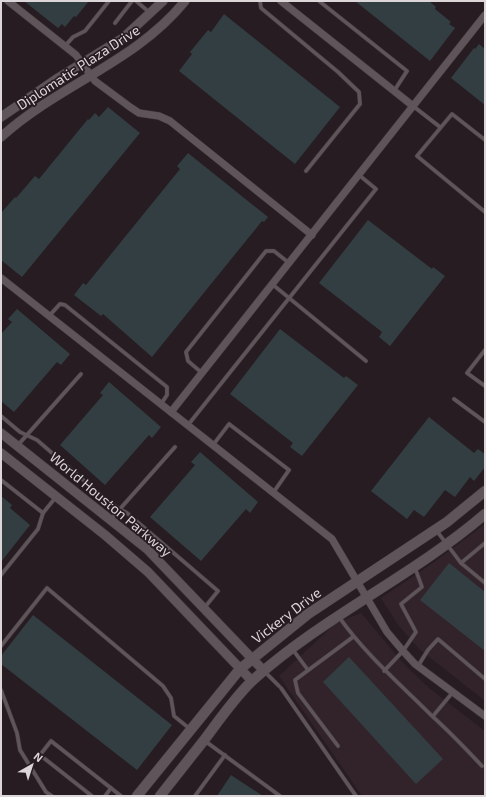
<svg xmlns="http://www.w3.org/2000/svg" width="486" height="797" font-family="'Exo 2',sans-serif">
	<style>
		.built { fill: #32232b }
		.building { fill: #323e42 }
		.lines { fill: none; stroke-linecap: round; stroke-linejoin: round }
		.service-casing { stroke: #40393c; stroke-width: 4.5 }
		.minor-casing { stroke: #40393c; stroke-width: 8 }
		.tertiary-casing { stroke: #40393c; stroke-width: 10 }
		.secondary-casing { stroke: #40393c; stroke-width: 11 }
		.service { stroke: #5f5459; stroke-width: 3.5 }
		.minor { stroke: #5f5459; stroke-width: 7 }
		.tertiary { stroke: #5f5459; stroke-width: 9 }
		.secondary { stroke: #5f5459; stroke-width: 10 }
		.labels { text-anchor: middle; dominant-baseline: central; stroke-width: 3.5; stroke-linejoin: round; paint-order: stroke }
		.street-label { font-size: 14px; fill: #ddd6d9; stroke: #261c21 }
	</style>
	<rect width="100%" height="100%" fill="#261c21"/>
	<g class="built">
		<polygon points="485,524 485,701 418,648 398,625 381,598 433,563"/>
		<polygon points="361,613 403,663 429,688 485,731 485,796 362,796 279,676 336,623"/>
	</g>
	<g class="building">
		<polygon points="24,1 89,1 76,17 74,16 65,27 62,24 58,28"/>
		<polygon points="355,1 429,1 436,7 435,9 451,22 449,24 455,28 430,61"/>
		<polygon points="224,14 340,107 295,164 179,71 192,54 190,52 208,30 211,32"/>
		<polygon points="479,44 485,49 485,105 451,78 474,48 475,49"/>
		<polygon points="108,107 140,133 22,277 1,260 1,213 15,197 16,198 35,176 39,179 88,119 89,120 95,113 99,117"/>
		<polygon points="188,153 268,217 264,222 262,221 152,357 103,314 101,316 74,295 83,283 86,285 180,169 177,166"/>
		<polygon points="368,220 432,269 433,267 445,276 390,346 379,337 382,332 319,283"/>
		<polygon points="17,309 70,354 61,365 57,362 14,412 1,401 1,334 12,322 8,319"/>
		<polygon points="280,329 344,378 346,376 358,385 302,456 290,447 293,443 230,394"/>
		<polygon points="109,382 161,427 152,438 149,435 105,485 60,445 103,395 100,393"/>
		<polygon points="429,417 474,453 478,449 485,454 485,467 474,481 470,477 455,497 445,490 424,517 414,510 407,519 371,491"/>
		<polygon points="200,452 258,502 250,513 246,509 201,561 150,517 195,465 191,462"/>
		<polygon points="1,496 12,505 10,508 30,525 1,562"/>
		<polygon points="449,563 485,592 485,651 420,600"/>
		<polygon points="33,615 172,725 137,770 1,664 1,656"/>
		<polygon points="349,657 443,759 416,784 323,682"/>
		<polygon points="231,775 263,796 217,796"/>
	</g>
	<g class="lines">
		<defs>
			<g id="service">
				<polyline points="136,1 149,12"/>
				<polyline points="260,1 261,8 338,72 359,92 360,104 306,171"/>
				<polyline points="319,1 407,71 394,91"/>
				<polyline points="115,23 132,1"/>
				<polyline points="65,46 73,37 85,31 109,1"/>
				<polyline points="413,106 440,127"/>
				<polyline points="485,140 452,114 417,156 485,212"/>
				<polyline points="272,284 366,361"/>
				<polyline points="49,316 60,304 65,305 167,387 167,395 161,404"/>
				<polyline points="485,350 467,373 485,386"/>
				<polyline points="202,373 188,361 186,352 266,251 274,251 289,263"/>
				<polyline points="454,399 485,422"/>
				<polyline points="1,416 20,432 37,440 111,504 127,513 218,591 205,607"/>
				<polyline points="188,425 376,189 359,175"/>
				<polyline points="18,445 81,374"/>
				<polyline points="213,445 229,424 289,470 273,493"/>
				<polyline points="1,480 43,513"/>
				<polyline points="111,519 175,447"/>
				<polyline points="436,530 461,563 485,543"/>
				<polyline points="461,563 485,583"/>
				<polyline points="1,575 38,529 43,513 56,497"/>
				<path d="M 339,617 C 366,655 400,684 432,716 C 450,732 466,749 482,766"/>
				<polyline points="1,646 47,588 163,686 171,698 174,716 190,729"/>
				<polyline points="293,650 308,670"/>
				<polyline points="418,666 428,650 438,639 485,679"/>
				<polyline points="384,671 403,651 416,632 401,604 422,587 415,568"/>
				<polyline points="265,672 279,686"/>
				<polyline points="281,688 356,796"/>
				<polyline points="1,690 17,733 20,750 46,792 52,796"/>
				<polyline points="433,716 453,692"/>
				<polyline points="205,741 280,796"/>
				<polyline points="338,746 298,693 295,680 353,637"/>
				<polyline points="92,796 40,755 51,741 121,796"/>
				<polyline points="105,796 111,788"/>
				<polyline points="195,796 225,755"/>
			</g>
			<g id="minor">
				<polyline points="8,1 76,55 95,81 130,107 139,113 159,116 170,121 312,235"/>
				<polyline points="281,1 413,106"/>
				<polyline points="1,278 332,539 387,632 403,651 415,664 485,716"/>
				<polyline points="171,412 485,15"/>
			</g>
			<g id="tertiary">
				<polyline points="1,117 58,78 123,38 163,1"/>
				<path d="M 1,137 C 58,85 136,62 185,1"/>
				<polyline points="1,433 147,549 264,671"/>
				<polyline points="1,453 105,535 148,572 252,681"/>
			</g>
			<g id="secondary">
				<polyline points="137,796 240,669 308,614 447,522 485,491"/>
				<path d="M 160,796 C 175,777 190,758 205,739 C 220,719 235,697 253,680 C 324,616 413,576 485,514"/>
			</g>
		</defs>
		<use href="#service" class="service-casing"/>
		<use href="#minor" class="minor-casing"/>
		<use href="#tertiary" class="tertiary-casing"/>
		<use href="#secondary" class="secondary-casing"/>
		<use href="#service" class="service"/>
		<use href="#minor" class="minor"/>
		<use href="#tertiary" class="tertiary"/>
		<use href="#secondary" class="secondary"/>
	</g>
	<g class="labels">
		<g class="street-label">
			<text transform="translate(78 67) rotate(-33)">Diplomatic Plaza Drive</text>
			<text transform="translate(111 504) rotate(40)">World Houston Parkway</text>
			<text transform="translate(286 615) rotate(-37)">Vickery Drive</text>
		</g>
	</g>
	<rect width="486" height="797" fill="none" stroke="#ddd6d9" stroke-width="4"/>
	<g transform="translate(32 765) rotate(39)" stroke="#261c21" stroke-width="3" paint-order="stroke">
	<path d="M0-3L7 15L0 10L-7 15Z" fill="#ddd6d9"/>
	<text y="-6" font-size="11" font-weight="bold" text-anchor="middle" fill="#ddd6d9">N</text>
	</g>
</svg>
